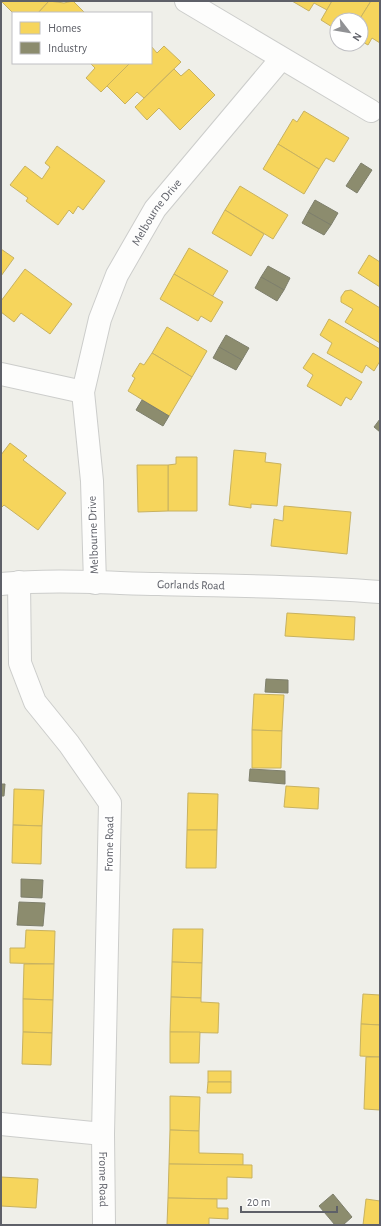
<svg xmlns="http://www.w3.org/2000/svg" width="381" height="1226" font-family="'Alegreya Sans',sans-serif">
	<style>
		.homes { fill: #f6d55c; stroke: #c8b260 }
		.industry { fill: #8c8c6e; stroke: #7e7f6c }
		.lines { fill: none; stroke-linecap: round; stroke-linejoin: round }
		.street-casing { stroke: #cccdcb; stroke-width: 24 }
		.street { stroke: #fdfdfc; stroke-width: 22 }
		.labels { text-anchor: middle; dominant-baseline: central; stroke-width: 4; stroke-linejoin: round; paint-order: stroke }
		.street-label { font-size: 12px; fill: #5e6068; stroke: #fff }
	</style>
	<rect width="100%" height="100%" fill="#efefe9"/>
	<g class="homes">
		<polygon points="1,1 49,1 38,13 13,13"/>
		<polygon points="49,1 64,3 73,1 85,13 38,13"/>
		<polygon points="292,1 332,1 327,10 314,3 309,11"/>
		<polygon points="332,1 371,1 359,20 337,20 337,30 321,20"/>
		<polygon points="371,1 380,1 380,43 372,38 368,45 361,41 361,20 359,20"/>
		<polygon points="151,46 157,53 164,46 181,62 144,98 137,92 125,104 107,86 130,63 151,63"/>
		<polygon points="90,63 130,63 101,92 86,78 95,68"/>
		<polygon points="174,69 181,76 189,69 215,95 180,130 159,108 147,120 135,107"/>
		<polygon points="304,111 349,138 334,162 326,158 319,169 278,144 293,119 297,122"/>
		<polygon points="278,144 319,169 304,194 263,169"/>
		<polygon points="57,146 105,181 83,210 78,206 73,214 69,210 58,225 26,201 28,198 10,185 25,166 42,179 50,167 45,163"/>
		<polygon points="240,186 288,215 273,239 225,210"/>
		<polygon points="225,210 264,234 251,256 212,233"/>
		<polygon points="189,248 228,271 212,297 174,274"/>
		<polygon points="1,249 14,258 1,276"/>
		<polygon points="369,255 380,262 380,287 358,273"/>
		<polygon points="25,269 72,304 50,334 21,313 14,322 1,312 1,301"/>
		<polygon points="174,274 223,302 211,322 201,316 198,321 160,299"/>
		<polygon points="351,290 380,308 380,343 345,322 353,309 341,302 341,297 345,291"/>
		<polygon points="329,319 380,349 380,361 374,371 366,365 362,373 327,353 332,343 320,335"/>
		<polygon points="167,327 207,351 192,377 152,353"/>
		<polygon points="152,353 192,377 169,416 128,391 135,378 132,376 140,363 144,365"/>
		<polygon points="313,353 362,382 351,400 346,397 341,406 307,386 313,375 303,368"/>
		<polygon points="10,443 27,456 23,460 66,493 38,530 4,505 1,508 1,455"/>
		<polygon points="234,450 266,453 265,462 281,464 277,506 251,504 251,508 229,505"/>
		<polygon points="176,457 197,457 197,511 168,511 168,465 176,464"/>
		<polygon points="137,465 168,465 168,511 138,512"/>
		<polygon points="284,506 351,512 347,554 271,546 274,519 283,521"/>
		<polygon points="287,613 355,617 354,640 285,636"/>
		<polygon points="254,694 284,695 282,731 252,730"/>
		<polygon points="252,730 282,731 281,768 252,768"/>
		<polygon points="286,786 319,788 318,809 284,807"/>
		<polygon points="14,789 44,790 42,826 13,825"/>
		<polygon points="188,793 218,794 217,830 187,830"/>
		<polygon points="13,825 42,826 41,864 12,863"/>
		<polygon points="187,830 217,830 216,868 186,868"/>
		<polygon points="173,929 203,929 202,963 172,962"/>
		<polygon points="26,930 55,931 54,964 10,963 10,948 25,948"/>
		<polygon points="172,962 202,963 201,998 171,997"/>
		<polygon points="24,964 54,964 53,1000 23,999"/>
		<polygon points="363,994 380,995 380,1025 361,1024"/>
		<polygon points="171,997 201,998 201,1002 219,1003 218,1033 170,1032"/>
		<polygon points="23,999 53,1000 52,1033 23,1032"/>
		<polygon points="361,1024 380,1025 380,1057 360,1056"/>
		<polygon points="23,1032 52,1033 51,1065 22,1064"/>
		<polygon points="170,1032 200,1032 199,1063 170,1063"/>
		<polygon points="366,1057 380,1057 380,1110 364,1109"/>
		<rect x="208" y="1071" width="23" height="11"/>
		<polygon points="208,1082 231,1082 231,1093 207,1093"/>
		<polygon points="170,1096 200,1097 199,1131 170,1130"/>
		<polygon points="170,1130 199,1131 199,1153 243,1154 243,1165 169,1164"/>
		<polygon points="169,1164 252,1165 252,1178 227,1177 227,1199 168,1198"/>
		<polygon points="1,1177 38,1179 36,1208 1,1206"/>
		<polygon points="168,1198 217,1199 217,1208 228,1208 228,1219 209,1218 209,1225 167,1225"/>
		<polygon points="366,1199 380,1201 380,1225 363,1225"/>
	</g>
	<g class="industry">
		<polygon points="361,163 372,170 357,193 346,186"/>
		<polygon points="315,200 338,213 331,225 308,212"/>
		<polygon points="308,212 331,225 324,235 302,223"/>
		<polygon points="268,266 290,278 284,290 261,277"/>
		<polygon points="261,277 284,290 277,301 255,288"/>
		<polygon points="226,335 249,348 242,360 219,347"/>
		<polygon points="219,347 242,360 236,370 213,358"/>
		<polygon points="142,400 169,416 163,426 136,410"/>
		<polygon points="380,419 380,432 374,427"/>
		<polygon points="266,679 288,680 288,693 265,692"/>
		<polygon points="250,769 285,771 285,784 249,781"/>
		<polygon points="1,784 5,784 4,796 1,796"/>
		<polygon points="21,879 43,880 42,898 21,897"/>
		<polygon points="19,902 45,903 43,926 17,925"/>
		<polygon points="333,1194 352,1217 343,1225 335,1225 319,1206"/>
	</g>
	<g class="lines">
		<defs>
			<g id="street">
				<polyline points="186,1 371,111"/>
				<polyline points="1,374 83,392"/>
				<path id="s1" d="M 19,582 L 20,663 L 35,702 L 69,744 L 110,803 L 103,1134 L 104,1225"/>
				<path id="s2" d="M 95,583 L 92,481 L 83,392 L 100,319 L 117,275 L 155,209 L 281,59"/>
				<path id="s3" d="M 1,584 C 53,579 107,583 159,584 C 233,586 306,586 380,592"/>
				<polyline points="1,1124 103,1134"/>
			</g>
		</defs>
		<use href="#street" class="street-casing"/>
		<use href="#street" class="street"/>
	</g>
	<g class="labels">
		<g class="street-label">
			<text stroke="none"><textPath href="#s2" startOffset="388">Melbourne Drive</textPath></text>
			<text transform="translate(93 535) rotate(-92)">Melbourne Drive</text>
			<text stroke="none"><textPath href="#s3" startOffset="190">Gorlands Road</textPath></text>
			<text transform="translate(109 844) rotate(-89)">Frome Road</text>
			<text stroke="none"><textPath href="#s1" startOffset="625">Frome Road</textPath></text>
		</g>
	</g>
	<rect width="381" height="1226" fill="none" stroke="#5e6068" stroke-width="4"/>
	<rect x="12" y="12" width="140" height="52" fill="#ffffff" stroke="#bfbfc3"/>
	<rect x="20" y="22" width="20" height="12" fill="#f6d55c" stroke="#bfbfc3"/>
	<text x="48" y="32" font-size="12" fill="#5e6068">Homes</text>
	<rect x="20" y="42" width="20" height="12" fill="#8c8c6e" stroke="#bfbfc3"/>
	<text x="48" y="52" font-size="12" fill="#5e6068">Industry</text>
	<g transform="translate(349 32) rotate(121)"><circle r="19" fill="#ffffff" stroke="#bfbfc3"/>
	<path d="M0-3L7 15L0 10L-7 15Z" fill="#919295"/>
	<text y="-6" font-size="11" font-weight="bold" text-anchor="middle" fill="#5e6068">N</text>
	</g>
	<path d="M241 1206v6h96v-6" fill="none" stroke="#5e6068" stroke-width="2"/>
	<text x="247" y="1206" font-size="12" fill="#5e6068" stroke="#ffffff" stroke-width="3" paint-order="stroke">20 m</text>
</svg>
